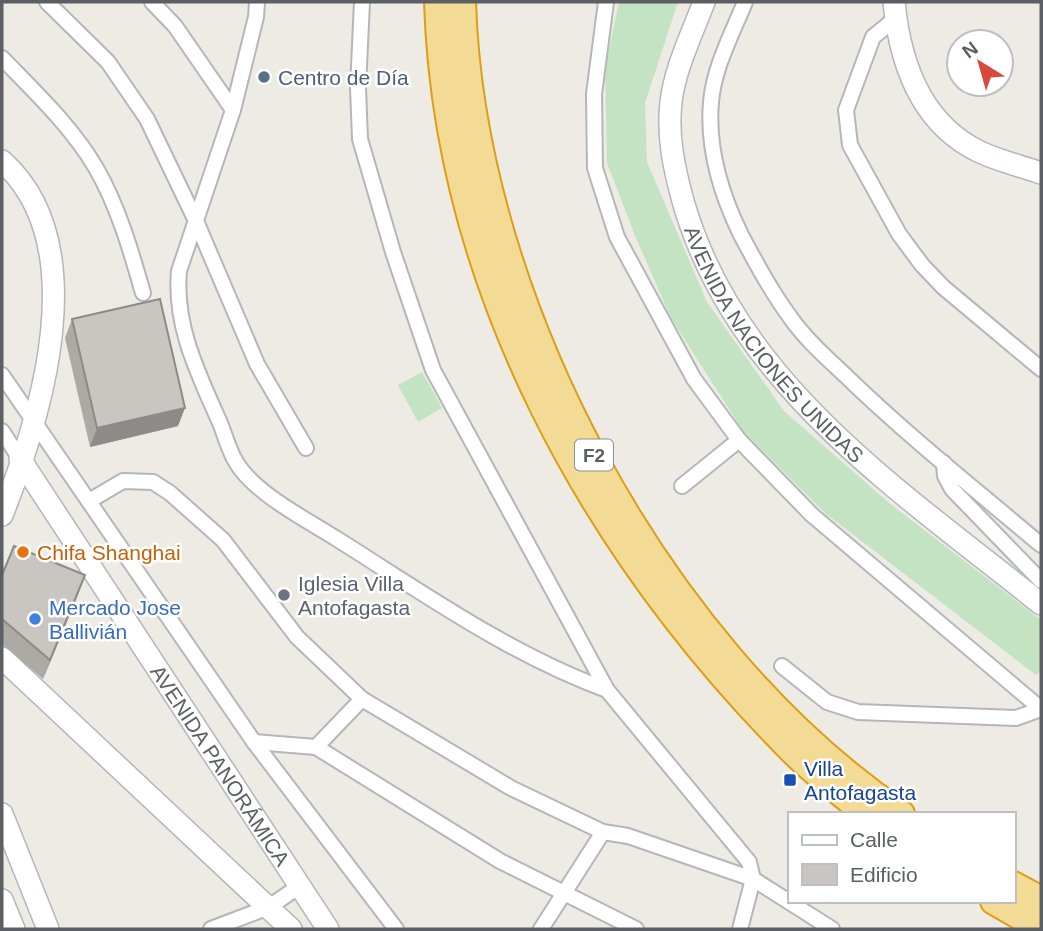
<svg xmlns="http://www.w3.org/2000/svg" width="1043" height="931" font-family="Arial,sans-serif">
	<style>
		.grass { fill: #c3e3c3 }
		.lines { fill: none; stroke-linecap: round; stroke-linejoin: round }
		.street-casing { stroke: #b5b6ba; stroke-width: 18 }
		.secondary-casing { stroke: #b3b6ba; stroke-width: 24 }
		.highway-casing { stroke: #dd9e15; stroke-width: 30 }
		.street { stroke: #fff; stroke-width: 14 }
		.secondary { stroke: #fff; stroke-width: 21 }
		.highway { stroke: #f3db95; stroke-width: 26 }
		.wall { fill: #adaaa6 }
		.shaded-wall { fill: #8d8b87 }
		.building { fill: #c9c6c1; stroke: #8d8b87; stroke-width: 2 }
		.service-dot { fill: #5c6f8a; stroke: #fff; stroke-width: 2.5 }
		.food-dot { fill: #e8710a; stroke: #fff; stroke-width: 2.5 }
		.worship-dot { fill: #6b7280; stroke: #fff; stroke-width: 2.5 }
		.shop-dot { fill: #3f7fe0; stroke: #fff; stroke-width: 2.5 }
		.transit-dot { fill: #1a4fb4; stroke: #fff; stroke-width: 2.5 }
		.labels { text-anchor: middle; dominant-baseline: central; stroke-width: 5; stroke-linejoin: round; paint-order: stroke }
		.shield { fill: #fff; stroke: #8d8f92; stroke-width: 2 }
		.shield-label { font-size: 19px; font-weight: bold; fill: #5c5f63 }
		.service-label { font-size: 21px; fill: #4e5e75; stroke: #fff; text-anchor: start }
		.street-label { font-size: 21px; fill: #5c5f63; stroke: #fff }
		.food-label { font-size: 21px; fill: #c56008; stroke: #fff; text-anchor: start }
		.worship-label { font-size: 21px; fill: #5b616d; stroke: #fff; text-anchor: start }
		.shop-label { font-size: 21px; fill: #366cbe; stroke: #fff; text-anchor: start }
		.transit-label { font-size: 21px; fill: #164399; stroke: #fff; text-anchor: start }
	</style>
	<rect width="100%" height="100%" fill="#edebe4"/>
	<g class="grass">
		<polygon points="619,2 678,2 645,103 647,162 707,302 784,411 888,502 1041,620 1041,670 1036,675 825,513 743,431 671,318 636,238 607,163 605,69"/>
		<polygon points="422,372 442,408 418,422 398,385"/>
	</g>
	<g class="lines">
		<defs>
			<g id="street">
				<polyline points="47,2 108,62 147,119 196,221 257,364 306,448"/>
				<polyline points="152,2 175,26 233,110"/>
				<path d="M 257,2 L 256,17 L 233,110 L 179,271 C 174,326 198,373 220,423 C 225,435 229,451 236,462 C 254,493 307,520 337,539 C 423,593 511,655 607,690"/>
				<polyline points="362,2 358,88 360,139 393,252 433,370 607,690 749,862 753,879 740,929"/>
				<polyline points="606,2 594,94 595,168 617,237 694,379 739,440 812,515 1041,709"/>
				<path d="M 745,2 C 732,34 714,67 711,102 C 707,148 721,194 741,235 C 756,263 771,291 790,317 C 806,340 828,359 848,378 C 909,437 976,490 1041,545"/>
				<polyline points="896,18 873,37 846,110 850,145 899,234 922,265 943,287 1041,369"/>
				<path d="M 2,58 C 35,92 72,127 96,168 C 118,206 131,251 143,293"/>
				<polyline points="2,375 254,742 396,929"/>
				<polyline points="2,431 20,459"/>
				<polyline points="944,463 945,476 952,489 1041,581"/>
				<polyline points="682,486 739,440"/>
				<polyline points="89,501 123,481 153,482 170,493 223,540 297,637 362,699 511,788 603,832 628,836 753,879 832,929"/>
				<polyline points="782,666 827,702 858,712 1016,718 1041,709"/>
				<polyline points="254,742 316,747 362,699"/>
				<polyline points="316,747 500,861 636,929"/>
				<polyline points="211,929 269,907 301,885"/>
				<polyline points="541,929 603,832"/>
			</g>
			<g id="secondary">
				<path id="s1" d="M 704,2 C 692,34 675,68 671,102 C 667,136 674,168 683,201 C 735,384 901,491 1041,604"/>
				<path d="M 894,2 C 900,64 921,124 980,152 C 999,161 1021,166 1041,173"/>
				<path d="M 2,161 C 95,244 41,417 2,515"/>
				<path id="s2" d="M 20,459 L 328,929"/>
				<polyline points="2,658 291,929"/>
				<polyline points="2,814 48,929"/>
				<polyline points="2,900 14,929"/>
			</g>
			<g id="highway">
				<path d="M 438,2 C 447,286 593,549 790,748 C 813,772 841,792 866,814"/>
				<path d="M 462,2 C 471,297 655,647 901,814"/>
				<polyline points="1013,885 1041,900"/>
				<polyline points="994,901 1041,928"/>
			</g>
		</defs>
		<use href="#street" class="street-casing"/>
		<use href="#secondary" class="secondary-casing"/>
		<use href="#highway" class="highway-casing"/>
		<use href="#street" class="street"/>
		<use href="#secondary" class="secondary"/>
		<use href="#highway" class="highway"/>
	</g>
	<g class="wall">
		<polygon points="72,319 178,426 90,447 65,338"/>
		<polygon points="2,575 78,594 43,679 2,644"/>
	</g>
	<g class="shaded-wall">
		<polygon points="185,408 178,426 90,447 97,428"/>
		<polygon points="85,575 78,594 43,679 50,660"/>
	</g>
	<g class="building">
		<polygon points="160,299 185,408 97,428 72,319"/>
		<polygon points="14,546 85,575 50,660 2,619 2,575"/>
	</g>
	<circle class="service-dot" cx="264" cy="77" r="7"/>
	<circle class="food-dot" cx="23" cy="552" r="7"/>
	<circle class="worship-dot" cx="284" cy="595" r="7"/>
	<circle class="shop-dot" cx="35" cy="619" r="7"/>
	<rect class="transit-dot" x="783" y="773" width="14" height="14" rx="3.5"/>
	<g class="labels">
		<rect class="shield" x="575" y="439.5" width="38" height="31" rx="5"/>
		<g class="shield-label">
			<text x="594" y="455">F2</text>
		</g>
		<g class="service-label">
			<text x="278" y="77">Centro de Día</text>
		</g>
		<g class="street-label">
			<text stroke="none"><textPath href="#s1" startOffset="378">AVENIDA NACIONES UNIDAS</textPath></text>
			<text stroke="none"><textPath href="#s2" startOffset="366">AVENIDA PANORÁMICA</textPath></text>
		</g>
		<g class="food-label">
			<text x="37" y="552">Chifa Shanghai</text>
		</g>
		<g class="worship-label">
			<text x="298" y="583">Iglesia Villa<tspan x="298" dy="24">Antofagasta</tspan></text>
		</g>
		<g class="shop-label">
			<text x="49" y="607">Mercado Jose<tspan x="49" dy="24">Ballivián</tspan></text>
		</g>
		<g class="transit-label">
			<text x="804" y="768">Villa<tspan x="804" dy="24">Antofagasta</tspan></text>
		</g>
	</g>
	<rect width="1043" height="931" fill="none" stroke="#5c5f63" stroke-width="7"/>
	<rect x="788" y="812" width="228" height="91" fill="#ffffff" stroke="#bebfc1" stroke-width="2"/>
	<rect x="802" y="835" width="35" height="10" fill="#ffffff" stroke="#bebfc1" stroke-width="2"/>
	<text x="850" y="847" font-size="21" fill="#5c5f63">Calle</text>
	<rect x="802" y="864" width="35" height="21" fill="#c9c6c1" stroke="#bebfc1" stroke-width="2"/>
	<text x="850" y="882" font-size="21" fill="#5c5f63">Edificio</text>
	<g transform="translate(980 63) rotate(323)"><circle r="33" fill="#ffffff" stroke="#bebfc1" stroke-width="2"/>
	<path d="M0-5L12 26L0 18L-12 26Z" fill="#d94a3e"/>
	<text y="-10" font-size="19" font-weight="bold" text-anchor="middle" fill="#5c5f63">N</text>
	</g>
</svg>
